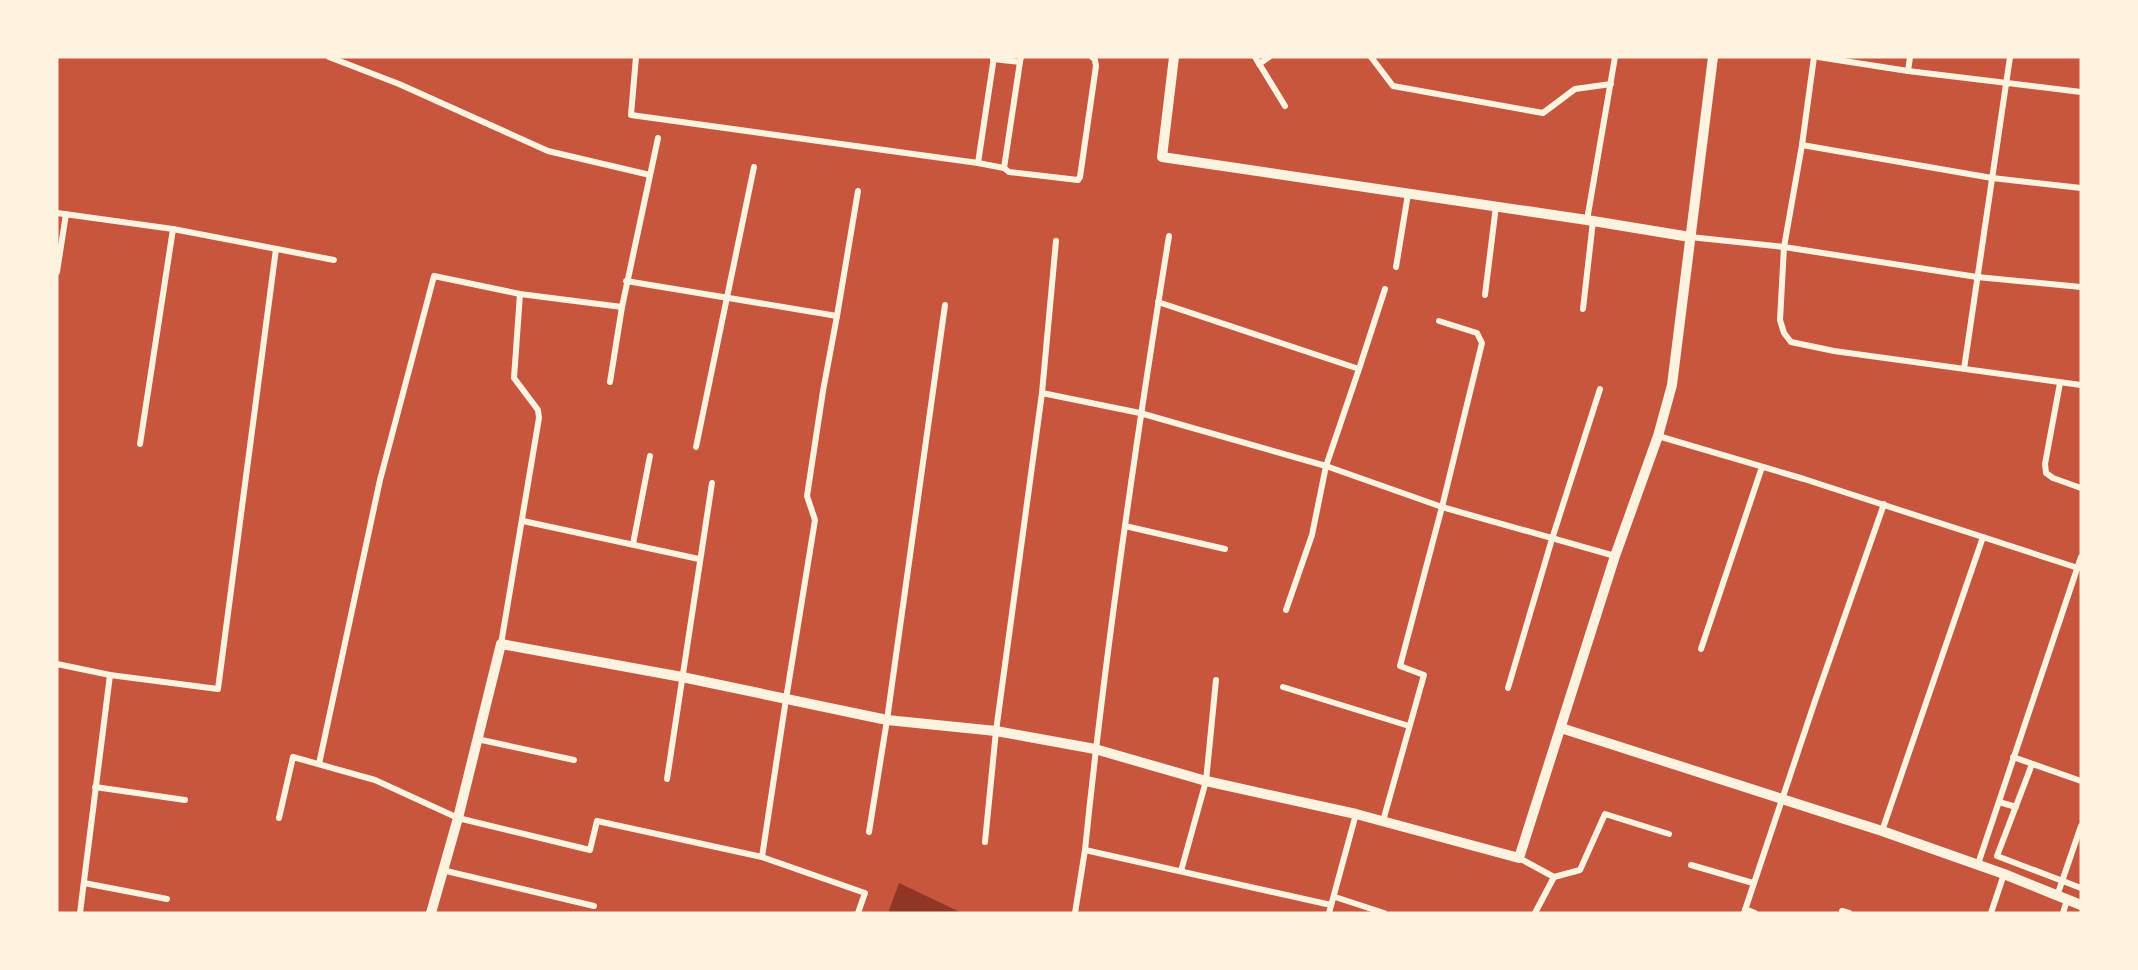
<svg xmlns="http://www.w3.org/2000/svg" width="2138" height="970" font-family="'Public Sans',sans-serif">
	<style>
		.water { fill: #8f3625 }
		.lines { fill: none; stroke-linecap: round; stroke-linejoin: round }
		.minor { stroke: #fff3e0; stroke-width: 6 }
		.tertiary { stroke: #fff3e0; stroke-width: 10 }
	</style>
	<rect width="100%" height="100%" fill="#c8553d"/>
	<polygon class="water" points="899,883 962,913 888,913"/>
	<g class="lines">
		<g class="minor">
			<polyline points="329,57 399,84 548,151 650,175"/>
			<polyline points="636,57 631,115 978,163 994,57"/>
			<polyline points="1255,57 1285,106"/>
			<polyline points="1371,57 1393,86 1543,113 1575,89 1611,84"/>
			<polyline points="1814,57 1802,145 1784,247 1780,320 1784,333 1791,342 1834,351 2081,385"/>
			<polyline points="1818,57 1908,71 2081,92"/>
			<polyline points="993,59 1020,62 1021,57"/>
			<polyline points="1259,64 1269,57"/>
			<polyline points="1908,71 1910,57"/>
			<polyline points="1802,145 1992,178 2081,188"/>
			<polyline points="978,163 1004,168 1009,172 1078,180 1080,177 1096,66 1095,60 1092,57"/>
			<polyline points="1004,168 1020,62"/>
			<polyline points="57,213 173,229 334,260"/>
			<polyline points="1587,220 1615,57"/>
			<polyline points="1690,237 1784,247 1977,277 2081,287"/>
			<polyline points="1056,241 1042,393 1140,413 1326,466 1442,507 1615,556"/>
			<polyline points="1396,267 1408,194"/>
			<polyline points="57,272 66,214"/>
			<polyline points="626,281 837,316 823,391 807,496 815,520 786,699 762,857 865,893 858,913"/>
			<polyline points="1485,295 1496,206"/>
			<polyline points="1158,302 1359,369 1326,466 1312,535 1286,610"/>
			<polyline points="1583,309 1593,221"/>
			<polyline points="837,316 858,191"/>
			<polyline points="1359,369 1385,289"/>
			<polyline points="1964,369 2010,57"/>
			<polyline points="610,382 622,307"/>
			<polyline points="2060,383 2045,464 2046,473 2053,478 2081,488"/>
			<polyline points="1658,436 1804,479 2078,568"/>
			<polyline points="140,444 173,229"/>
			<polyline points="696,447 754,167"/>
			<polyline points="523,521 699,559"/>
			<polyline points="1125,526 1225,549"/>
			<polyline points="633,544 650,456"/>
			<polyline points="501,644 539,418 538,410 514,378 520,294"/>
			<polyline points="1701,649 1762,467"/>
			<polyline points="57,664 110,675 218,689 276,249"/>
			<polyline points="1283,687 1409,726"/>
			<polyline points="1508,688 1552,539 1600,389"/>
			<polyline points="477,739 574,760"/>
			<polyline points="2013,757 2081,781"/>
			<polyline points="319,764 380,480 434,276 520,294 622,307 658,138"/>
			<polyline points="2032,764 1997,856 2081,888"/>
			<polyline points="667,779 712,483"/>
			<polyline points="95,787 185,800"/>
			<polyline points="1999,802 2016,807"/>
			<polyline points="279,818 293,757 375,780 458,818 590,850 597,821 762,857"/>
			<polyline points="1383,821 1424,675 1400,666 1442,507 1482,343 1477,333 1439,321"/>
			<polyline points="1882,831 1983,537"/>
			<polyline points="869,832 887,720 945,305"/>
			<polyline points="985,842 996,731 1042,393"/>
			<path d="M 1085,850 C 1106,644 1136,440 1169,236"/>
			<polyline points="1519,858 1554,877 1535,913"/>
			<polyline points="1978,864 2081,557"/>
			<polyline points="1691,865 1753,883"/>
			<polyline points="442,870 594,906"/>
			<polyline points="1181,871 1206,781 1216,680"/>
			<polyline points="1554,877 1580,870 1605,814 1669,834"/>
			<polyline points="84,883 167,899"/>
			<polyline points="2057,896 2081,826"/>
			<polyline points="1335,897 1384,913"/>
			<polyline points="1745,909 1755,913"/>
			<polyline points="1842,911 1849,913"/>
			<polyline points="80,913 110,675"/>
			<polyline points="1075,913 1085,850 1331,905"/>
			<polyline points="1329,913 1356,814"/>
			<polyline points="1744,913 1815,701 1884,504"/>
			<polyline points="1991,913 2004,874"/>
			<polyline points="2063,913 2067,900"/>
		</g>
		<g class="tertiary">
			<polyline points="1174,57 1162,157 1587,220 1690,237"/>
			<polyline points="1561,728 1882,831 2004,874 2081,905"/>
			<polyline points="431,913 458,818 501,644 682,677 887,720 996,731 1095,749 1206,781 1356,814 1519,858 1615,556 1658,436 1672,385 1713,57"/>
		</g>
	</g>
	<rect width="2138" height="970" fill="none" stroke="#fff3e0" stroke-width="117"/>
</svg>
